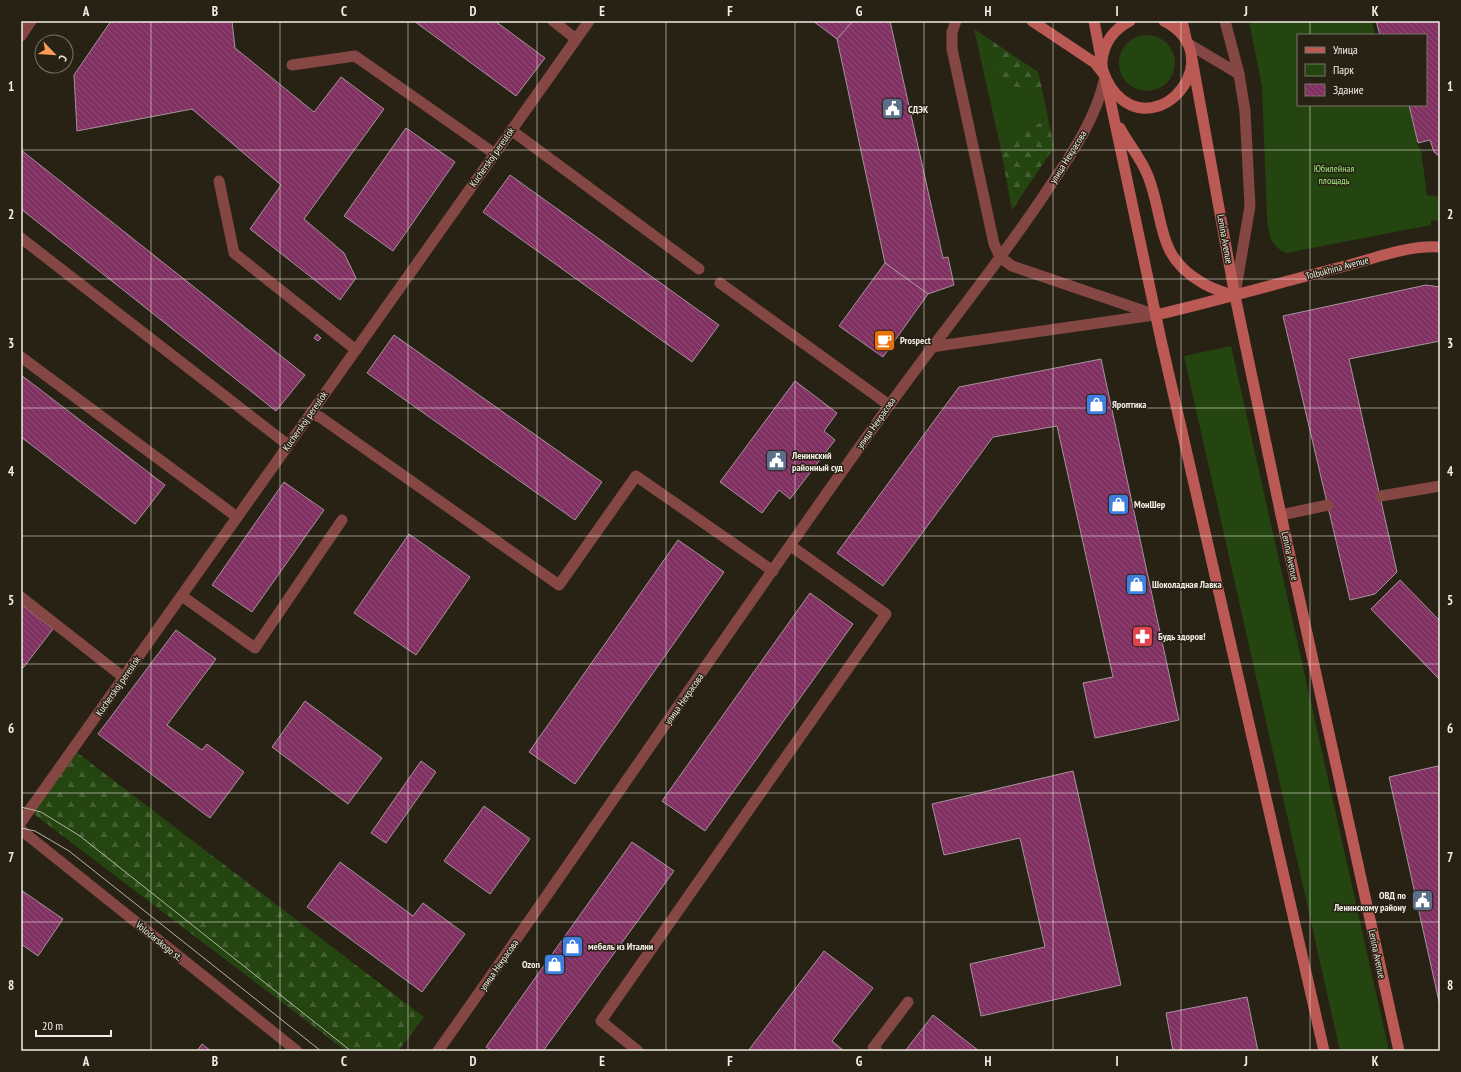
<svg xmlns="http://www.w3.org/2000/svg" width="1461" height="1072" font-family="'PT Sans Narrow',sans-serif">
	<style>
		.green { fill: #244510 }
		.forest { fill: url(#forest-firs) }
		.building { fill: url(#building-back-hatch); stroke: #a5939c }
		.lines { fill: none; stroke-linecap: round; stroke-linejoin: round }
		.service { stroke: #844743; stroke-width: 11 }
		.minor { stroke: #844743; stroke-width: 11 }
		.tertiary { stroke: #844743; stroke-width: 11 }
		.secondary { stroke: #bb5955; stroke-width: 11 }
		.tram { stroke: #b7b2a8; stroke-width: 1 }
		.grid { fill: none; stroke: #f2eee5; stroke-width: 1; stroke-opacity: 0.55 }
		.labels { text-anchor: middle; dominant-baseline: central; stroke-width: 3; stroke-linejoin: round; paint-order: stroke }
		.poi-label { font-size: 10px; font-weight: bold; fill: #f2eee5; stroke: #282215; text-anchor: start }
		.street-label { font-size: 10px; fill: #f2eee5; stroke: #282215 }
		.park-label { font-size: 10px; fill: #a0e87d; stroke: #282215 }
		.neatline { fill: none; stroke: #f2eee5; stroke-width: 1.5 }
		.grid-label { font-size: 13px; text-anchor: middle; font-weight: bold; fill: #f2eee5 }
	</style>
	<defs>
		<pattern id="forest-firs" width="22" height="20" patternUnits="userSpaceOnUse"><rect width="22" height="20" fill="#244510"/><path d="M5 1l3.5 6h-7zM16 11l3.5 6h-7z" fill="#446033"/></pattern>
		<pattern id="building-back-hatch" width="6" height="6" patternUnits="userSpaceOnUse"><rect width="6" height="6" fill="#813062"/><path d="M-1 5l2 2M0 0l6 6M5-1l2 2" fill="none" stroke="#934e78"/></pattern>
	</defs>
	<rect width="100%" height="100%" fill="#282215"/>
	<g class="green">
		<path d="M 1249,21 L 1372,21 L 1375,35 L 1298,35 L 1298,105 L 1409,105 L 1418,143 L 1416,143 L 1421,150 L 1427,195 L 1440,197 L 1440,221 L 1431,220 L 1431,225 L 1286,253 C 1269,245 1269,234 1267,217 L 1262,87 Z"/>
		<polygon points="974,29 992,41 1002,87 1042,89 1048,118 1000,145"/>
		<circle cx="1147" cy="63" r="28"/>
		<polygon points="1231,346 1389,1051 1340,1051 1184,356"/>
	</g>
	<g class="forest">
		<polygon points="992,41 1038,72 1042,89 1002,87"/>
		<polygon points="1048,118 1054,147 1012,210 1000,145"/>
		<polygon points="71,748 424,1017 398,1051 346,1051 26,808"/>
	</g>
	<g class="building">
		<polygon points="111,21 232,21 235,48 314,112 341,77 384,109 304,219 344,253 356,278 340,300 250,229 281,185 192,109 77,131 74,75"/>
		<polygon points="414,21 495,21 545,58 516,96"/>
		<polygon points="813,21 853,21 837,39"/>
		<polygon points="853,21 890,21 943,258 948,257 954,285 928,294 885,263 837,39"/>
		<polygon points="1376,21 1440,21 1440,157 1434,152 1430,140 1418,143 1409,105 1426,105 1426,35 1380,35"/>
		<polygon points="406,128 455,162 393,251 344,216"/>
		<polygon points="21,150 305,375 276,411 21,209"/>
		<polygon points="510,175 719,325 692,362 483,212"/>
		<polygon points="885,263 928,294 883,357 839,326"/>
		<polygon points="1426,285 1440,287 1440,341 1349,359 1397,572 1375,594 1350,600 1283,316"/>
		<polygon points="317,334 321,338 318,341 314,338"/>
		<polygon points="394,335 602,482 575,520 367,373"/>
		<polygon points="1101,359 1179,720 1095,738 1083,683 1113,677 1057,426 993,437 883,586 837,553 959,387"/>
		<polygon points="21,375 165,485 135,524 21,437"/>
		<polygon points="795,381 837,413 824,431 835,440 790,499 779,490 762,513 720,482"/>
		<polygon points="284,482 324,510 252,612 212,585"/>
		<polygon points="409,534 470,577 416,655 354,613"/>
		<polygon points="678,540 724,572 575,784 529,752"/>
		<polygon points="1400,580 1440,621 1440,680 1371,609"/>
		<polygon points="810,593 853,624 705,831 662,801"/>
		<polygon points="21,604 53,629 23,668 21,667"/>
		<polygon points="176,630 216,659 167,725 202,750 207,744 244,772 210,818 98,734"/>
		<polygon points="305,701 382,758 348,804 272,747"/>
		<polygon points="421,761 436,772 386,843 371,833"/>
		<polygon points="1438,766 1440,777 1440,1006 1389,777"/>
		<polygon points="1073,771 1121,985 981,1016 970,964 1045,947 1020,838 944,855 932,804"/>
		<polygon points="484,806 530,839 490,894 444,861"/>
		<polygon points="632,842 674,871 543,1051 492,1051 486,1047"/>
		<polygon points="340,862 413,916 423,903 465,934 422,992 307,907"/>
		<polygon points="21,890 63,919 38,956 21,944"/>
		<polygon points="824,951 873,988 832,1041 844,1051 748,1051"/>
		<polygon points="1247,997 1258,1051 1173,1051 1166,1013"/>
		<polygon points="933,1015 979,1051 905,1051"/>
		<polygon points="202,1044 211,1051 197,1051"/>
	</g>
	<g class="lines">
		<g class="service">
			<polyline points="553,21 576,39"/>
			<polyline points="292,65 355,56 495,154"/>
			<polyline points="511,130 699,269"/>
			<polyline points="219,181 234,253 356,350"/>
			<polyline points="21,238 288,445"/>
			<polyline points="720,283 889,405"/>
			<polyline points="21,357 237,517"/>
			<polyline points="310,414 320,417 559,585 636,476 773,571"/>
			<polyline points="1381,496 1440,486"/>
			<polyline points="1281,515 1328,505"/>
			<polyline points="182,596 255,648 342,520"/>
			<polyline points="21,597 123,677"/>
			<polyline points="638,1051 601,1021 886,614 791,546"/>
			<polyline points="877,1051 873,1048 908,1002"/>
		</g>
		<g class="minor">
			<polyline points="21,822 589,21"/>
			<polyline points="21,830 297,1051"/>
		</g>
		<g class="tertiary">
			<polyline points="956,21 952,32 952,49 994,244 1000,257 1012,266 1156,315"/>
			<polyline points="1225,21 1239,74 1245,111 1250,206 1235,294"/>
			<polyline points="21,36 31,21"/>
			<polyline points="1187,43 1239,74"/>
			<polyline points="931,347 1154,315"/>
			<path d="M 438,1051 C 590,836 737,617 891,403 C 942,332 998,265 1046,192 C 1070,156 1096,120 1105,77"/>
		</g>
		<g class="secondary">
			<polyline points="1032,21 1095,63 1105,76 1161,340 1324,1051"/>
			<polyline points="1094,21 1101,58"/>
			<path d="M 1130,21 C 1114,29 1104,42 1102,61 C 1101,72 1109,86 1116,94 C 1161,142 1231,55 1164,21"/>
			<polyline points="1182,21 1186,38"/>
			<polyline points="1192,59 1235,296 1281,515 1399,1051"/>
			<path d="M 1120,128 C 1129,145 1141,158 1148,176 C 1165,219 1155,255 1201,282 C 1211,289 1224,292 1235,296"/>
			<path d="M 1156,315 C 1220,300 1282,282 1345,266 C 1376,258 1408,245 1440,247"/>
		</g>
		<g class="tram">
			<polyline points="21,807 41,812 80,836 351,1051"/>
			<polyline points="21,828 35,831 69,851 321,1051"/>
		</g>
	</g>
	<path class="grid" d="M 151,21 L 151,1051M 280,21 L 280,1051M 408,21 L 408,1051M 537,21 L 537,1051M 666,21 L 666,1051M 795,21 L 795,1051M 924,21 L 924,1051M 1053,21 L 1053,1051M 1181,21 L 1181,1051M 1310,21 L 1310,35M 1310,105 L 1310,1051M 21,150 L 1440,150M 21,279 L 1440,279M 21,408 L 1440,408M 21,536 L 1440,536M 21,664 L 1440,664M 21,793 L 1440,793M 21,922 L 1440,922"/>
	<defs>
		<symbol id="civic-square" viewBox="-11 -11 22 22"><rect x="-9" y="-9" width="18" height="18" rx="4" fill="#5c6f8a" stroke="#282215"/><path d="M-.6-6.5H3V-4.5H.6V-3L4-1V1h2V6H-6V1h2V-1L-.6-3ZM-1.2 2.5V6h2.4V2.5Z" fill="#fff"/></symbol>
		<symbol id="cafe-square" viewBox="-11 -11 22 22"><rect x="-9" y="-9" width="18" height="18" rx="4" fill="#e8710a" stroke="#282215"/><path d="M-5.5-4.5H6V0H3Q3 3.5 0 3.5H-2.5Q-5.5 3.5-5.5 0ZM3-3.2v2h1.7v-2ZM-6 4.5H4V6H-6Z" fill="#fff"/></symbol>
		<symbol id="shop-square" viewBox="-11 -11 22 22"><rect x="-9" y="-9" width="18" height="18" rx="4" fill="#3f7fe0" stroke="#282215"/><path d="M-5-2.5h2.3a2.7 3.5 0 0 1 5.4 0H5L5.5 6h-11ZM-1.5-2.5h3a1.5 2.3 0 0 0-3 0Z" fill="#fff"/></symbol>
		<symbol id="pharmacy-square" viewBox="-11 -11 22 22"><rect x="-9" y="-9" width="18" height="18" rx="4" fill="#e0444e" stroke="#282215"/><path d="M-2-6h4v4h4v4h-4v4h-4v-4h-4v-4h4Z" fill="#fff"/></symbol>
	</defs>
	<g fill-rule="evenodd">
		<use href="#civic-square" x="880" y="96" width="25" height="25"/>
		<use href="#cafe-square" x="872" y="328" width="25" height="25"/>
		<use href="#shop-square" x="1084" y="392" width="25" height="25"/>
		<use href="#civic-square" x="764" y="448" width="25" height="25"/>
		<use href="#shop-square" x="1106" y="492" width="25" height="25"/>
		<use href="#shop-square" x="1124" y="572" width="25" height="25"/>
		<use href="#pharmacy-square" x="1130" y="624" width="25" height="25"/>
		<use href="#civic-square" x="1410" y="888" width="25" height="25"/>
		<use href="#shop-square" x="560" y="934" width="25" height="25"/>
		<use href="#shop-square" x="542" y="952" width="25" height="25"/>
	</g>
	<g class="labels">
		<g class="poi-label">
			<text x="908" y="109">СДЭК</text>
			<text x="900" y="340">Prospect</text>
			<text x="1112" y="404">Яроптика</text>
			<text x="792" y="455">Ленинский<tspan x="792" dy="12">районный суд</tspan></text>
			<text x="1134" y="504">МонШер</text>
			<text x="1152" y="584">Шоколадная Лавка</text>
			<text x="1158" y="636">Будь здоров!</text>
			<text x="1406" y="895" text-anchor="end">ОВД по<tspan x="1406" dy="12">Ленинскому району</tspan></text>
			<text x="588" y="946">мебель из Италии</text>
			<text x="540" y="964" text-anchor="end">Ozon</text>
		</g>
		<g class="street-label">
			<text transform="translate(492 157) rotate(-55)">Kucherskoj pereulok</text>
			<text transform="translate(1068 157) rotate(-58)">улица Некрасова</text>
			<text transform="translate(1225 239) rotate(80)">Lenina Avenue</text>
			<text transform="translate(1337 268) rotate(-15)">Tolbukhina Avenue</text>
			<text transform="translate(305 421) rotate(-55)">Kucherskoj pereulok</text>
			<text transform="translate(876 423) rotate(-55)">улица Некрасова</text>
			<text transform="translate(1290 556) rotate(78)">Lenina Avenue</text>
			<text transform="translate(118 686) rotate(-55)">Kucherskoj pereulok</text>
			<text transform="translate(684 699) rotate(-55)">улица Некрасова</text>
			<text transform="translate(159 941) rotate(39)">Volodarskogo st.</text>
			<text transform="translate(1377 954) rotate(78)">Lenina Avenue</text>
			<text transform="translate(499 965) rotate(-55)">улица Некрасова</text>
		</g>
		<g class="park-label">
			<text x="1334" y="168">Юбилейная<tspan x="1334" dy="12">площадь</tspan></text>
		</g>
	</g>
	<rect width="1461" height="1072" fill="none" stroke="#282215" stroke-width="44"/>
	<rect x="1297" y="34" width="130" height="72" fill="#282215" stroke="#797468"/>
	<rect x="1305" y="47" width="20" height="6" fill="#bb5955" stroke="#797468"/>
	<text x="1333" y="54" font-size="12" fill="#f2eee5">Улица</text>
	<rect x="1305" y="64" width="20" height="12" fill="#244510" stroke="#797468"/>
	<text x="1333" y="74" font-size="12" fill="#f2eee5">Парк</text>
	<rect x="1305" y="84" width="20" height="12" fill="url(#building-back-hatch)" stroke="#797468"/>
	<text x="1333" y="94" font-size="12" fill="#f2eee5">Здание</text>
	<g transform="translate(54 54) rotate(115)"><circle r="19" fill="#282215" stroke="#797468"/>
	<path d="M0-3L7 15L0 10L-7 15Z" fill="#fd9c56"/>
	<text y="-6" font-size="11" font-weight="bold" text-anchor="middle" fill="#f2eee5">С</text>
	</g>
	<path d="M36 1030v6h75v-6" fill="none" stroke="#f2eee5" stroke-width="2"/>
	<text x="42" y="1030" font-size="12" fill="#f2eee5" stroke="#282215" stroke-width="3" paint-order="stroke">20 m</text>
	<rect x="22" y="22" width="1417" height="1028" class="neatline"/>
	<g class="grid-label">
		<text x="86" y="16">A</text>
		<text x="215" y="16">B</text>
		<text x="344" y="16">C</text>
		<text x="473" y="16">D</text>
		<text x="602" y="16">E</text>
		<text x="730" y="16">F</text>
		<text x="859" y="16">G</text>
		<text x="988" y="16">H</text>
		<text x="1117" y="16">I</text>
		<text x="1246" y="16">J</text>
		<text x="1375" y="16">K</text>
		<text x="11" y="91">1</text>
		<text x="1450" y="91">1</text>
		<text x="11" y="219">2</text>
		<text x="1450" y="219">2</text>
		<text x="11" y="348">3</text>
		<text x="1450" y="348">3</text>
		<text x="11" y="476">4</text>
		<text x="1450" y="476">4</text>
		<text x="11" y="605">5</text>
		<text x="1450" y="605">5</text>
		<text x="11" y="733">6</text>
		<text x="1450" y="733">6</text>
		<text x="11" y="862">7</text>
		<text x="1450" y="862">7</text>
		<text x="11" y="990">8</text>
		<text x="1450" y="990">8</text>
		<text x="86" y="1066">A</text>
		<text x="215" y="1066">B</text>
		<text x="344" y="1066">C</text>
		<text x="473" y="1066">D</text>
		<text x="602" y="1066">E</text>
		<text x="730" y="1066">F</text>
		<text x="859" y="1066">G</text>
		<text x="988" y="1066">H</text>
		<text x="1117" y="1066">I</text>
		<text x="1246" y="1066">J</text>
		<text x="1375" y="1066">K</text>
	</g>
</svg>
